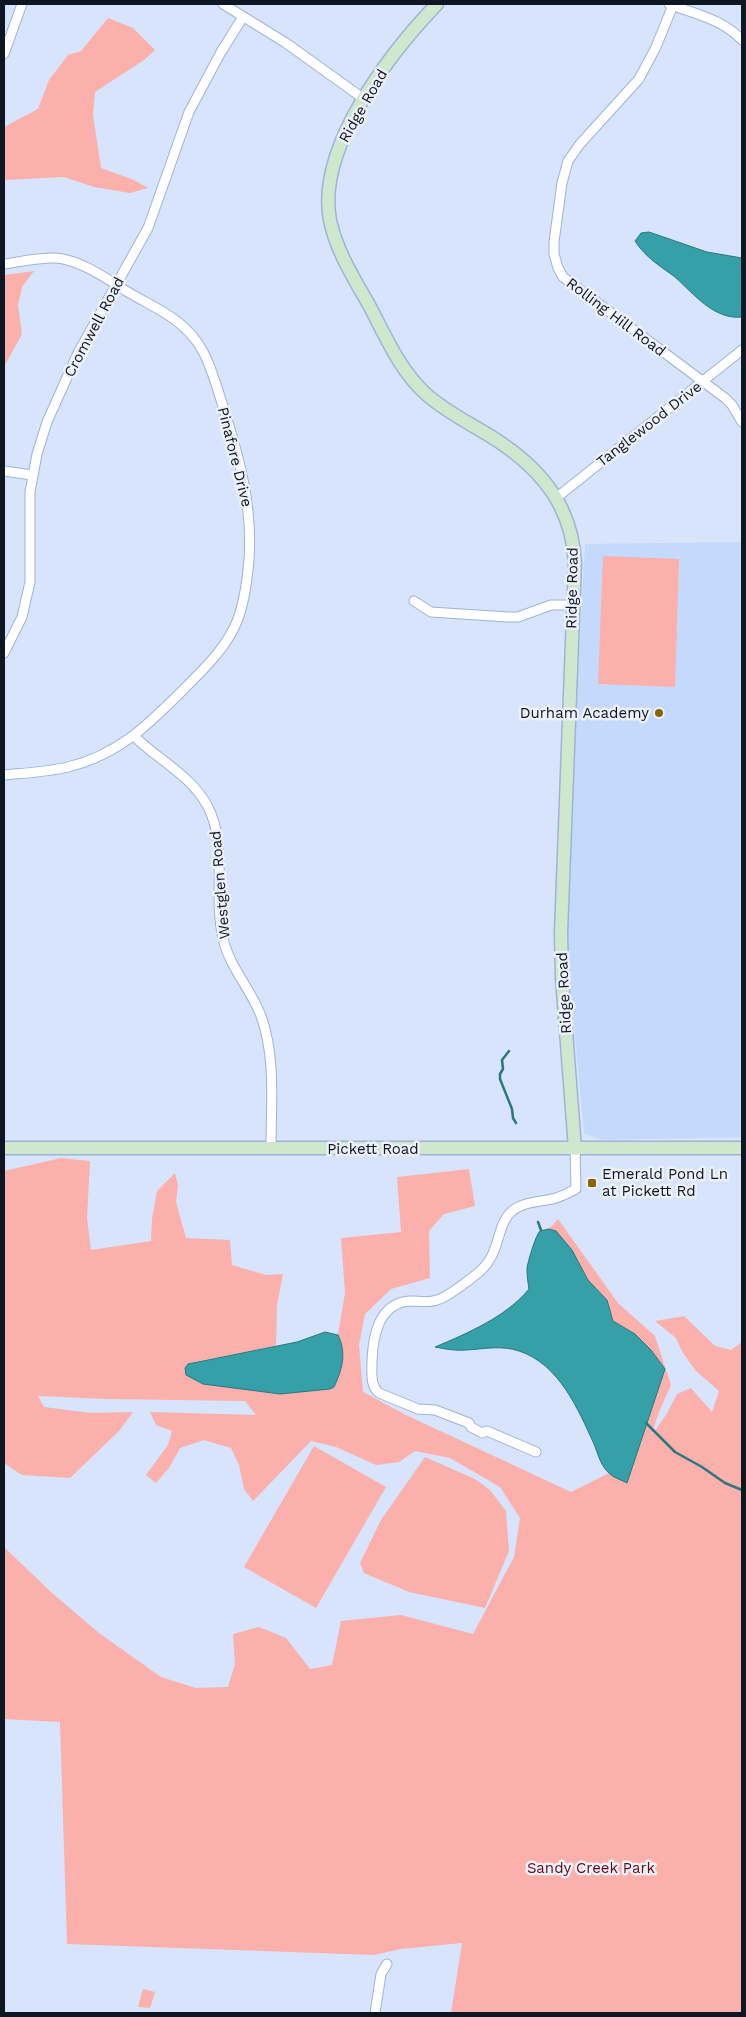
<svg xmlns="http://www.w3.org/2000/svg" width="746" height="2017" font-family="'Work Sans',sans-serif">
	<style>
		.built { fill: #c5d9fc }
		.green { fill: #fbb0ac }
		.water { fill: #36a0a8; stroke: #2a7780 }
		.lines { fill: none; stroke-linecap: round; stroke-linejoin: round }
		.stream { stroke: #2a7780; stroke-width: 2.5 }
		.street-casing { stroke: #9fb3d8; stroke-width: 11 }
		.secondary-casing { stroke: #9fb3d8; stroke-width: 15 }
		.street { stroke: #fff; stroke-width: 9 }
		.secondary { stroke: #cee7cd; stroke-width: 12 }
		.poi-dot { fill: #8b6504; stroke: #edf1f9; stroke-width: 2 }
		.labels { text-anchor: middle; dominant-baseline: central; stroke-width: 5; stroke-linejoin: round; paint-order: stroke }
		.street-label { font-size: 15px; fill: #0f1623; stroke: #edf1f9 }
		.poi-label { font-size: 15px; fill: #0f1623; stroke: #edf1f9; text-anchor: end }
		.park-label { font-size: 15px; fill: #630c15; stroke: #edf1f9 }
	</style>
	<rect width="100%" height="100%" fill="#d7e4fb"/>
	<polygon class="built" points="742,542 742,1137 602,1140 584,1133 567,949 568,853 585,544"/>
	<g class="green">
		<polygon points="108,18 133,28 155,50 144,60 95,92 93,115 101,168 134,180 148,188 130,193 94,187 64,177 4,180 4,127 38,109 49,80 68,55 81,51"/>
		<polygon points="34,271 22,287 18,305 22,334 4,367 4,275"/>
		<polygon points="603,556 679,559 675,687 598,684"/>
		<polygon points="61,1158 90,1161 87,1218 91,1250 151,1241 152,1219 157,1191 175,1173 178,1185 176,1202 186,1238 230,1240 232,1265 266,1275 283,1274 277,1305 276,1346 189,1363 342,1345 338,1335 345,1293 341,1238 401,1232 397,1177 469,1169 475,1206 444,1214 429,1231 430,1278 391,1289 365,1314 359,1345 363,1392 406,1415 571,1492 609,1473 627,1483 635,1334 613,1321 607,1300 587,1280 572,1250 549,1229 558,1219 618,1303 655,1336 671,1385 659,1412 651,1436 666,1415 677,1394 691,1388 712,1412 719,1391 696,1371 683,1353 676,1338 655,1321 684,1316 715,1346 731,1350 742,1342 742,2013 451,2013 462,1943 401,1949 374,1955 67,1944 60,1722 4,1719 4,1547 52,1593 99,1633 161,1677 196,1688 228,1687 235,1664 233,1634 259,1627 286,1638 310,1669 332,1665 341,1621 401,1615 473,1634 514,1557 520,1518 500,1487 450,1458 415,1451 399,1462 376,1465 336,1447 311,1441 253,1501 244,1489 239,1465 231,1448 204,1440 180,1448 169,1468 156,1483 146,1475 168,1445 172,1431 156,1425 150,1412 256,1415 245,1401 105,1399 38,1396 44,1407 91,1413 133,1412 119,1431 70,1478 22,1475 4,1463 4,1171"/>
		<polygon points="314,1446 386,1487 316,1608 244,1567"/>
		<polygon points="425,1457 475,1479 490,1490 506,1511 509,1551 485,1608 409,1592 364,1573 360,1563 381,1520"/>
		<polygon points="143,1989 155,1992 150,2008 138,2007"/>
	</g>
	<g class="water">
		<path d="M 649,232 L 707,252 L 742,258 L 742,317 C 714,320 694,294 675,277 C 660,266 645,257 635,241 L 641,233 Z"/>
		<path d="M 549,1229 L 556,1231 L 572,1250 L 588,1280 L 607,1300 L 613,1321 L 635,1334 L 651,1350 L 665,1369 L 627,1483 C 622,1480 614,1478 610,1474 C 601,1467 598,1454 594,1444 C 578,1409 559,1364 519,1351 C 502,1345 484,1349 466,1350 C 456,1351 445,1349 435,1347 C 468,1333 506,1317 529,1289 C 528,1283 527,1276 527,1269 C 527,1264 536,1234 540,1231 Z"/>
		<path d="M 325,1332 L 338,1335 C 347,1353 342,1370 334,1387 L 330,1389 L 280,1394 L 203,1384 L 186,1375 L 185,1368 L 188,1364 L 297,1342 Z"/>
	</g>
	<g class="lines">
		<g class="stream">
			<polyline points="509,1051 502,1060 503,1069 500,1074 500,1079 512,1109 513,1118 516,1123"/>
			<polyline points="538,1222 541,1230"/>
			<polyline points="646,1423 675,1452 702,1467 725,1483 742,1490"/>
		</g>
		<defs>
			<g id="street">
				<polyline points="223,4 286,43 364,99"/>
				<path d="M 669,4 C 695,14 722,19 742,40"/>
				<polyline points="673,5 656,47 639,79 580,144 568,161 562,183 554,242 554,254 558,268 563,277 725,398 732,405 742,422"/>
				<polyline points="4,54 22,4"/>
				<path d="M 4,264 C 20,262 39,257 56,258 C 81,260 107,279 128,292 C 151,306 177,316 194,338 C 208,355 214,379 221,400 C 239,456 255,511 248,570 C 246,589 243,610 234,628 C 222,652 202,671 183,690 C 148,725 118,755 68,767 C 47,772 25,773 4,775"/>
				<polyline points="4,471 32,475"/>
				<polyline points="556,498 742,350"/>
				<polyline points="414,601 431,612 508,617 518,617 551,605 573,605"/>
				<polyline points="4,653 22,617 30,582 30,492 37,454 47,422 78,353 148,228 189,112 221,52 243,17"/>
				<path d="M 134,736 C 158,760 191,775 208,807 C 228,846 213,896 223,938 C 229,967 251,989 261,1016 C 276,1057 271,1105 271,1148"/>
				<path d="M 536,1452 L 487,1431 L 482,1433 L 471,1427 L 469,1423 L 435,1410 L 418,1409 L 379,1393 C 370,1386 372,1372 372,1361 C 373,1335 379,1303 410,1301 C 419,1301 429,1303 437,1300 C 448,1297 468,1281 478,1273 C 502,1254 495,1226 512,1211 C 524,1201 542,1202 556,1198 C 563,1196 570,1192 576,1189 L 575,1149"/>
				<polyline points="375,2013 381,1974 387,1964"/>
			</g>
			<g id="secondary">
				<path d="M 437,4 C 390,53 316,148 330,220 C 336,250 354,279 369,305 C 385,335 400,371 426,394 C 448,414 476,426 501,443 C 545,473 572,509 575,563 L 561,933 L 562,978 L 575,1149"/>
				<polyline points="4,1148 742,1148"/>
			</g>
		</defs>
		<use href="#street" class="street-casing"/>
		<use href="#secondary" class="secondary-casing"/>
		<use href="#street" class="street"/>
		<use href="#secondary" class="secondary"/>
	</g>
	<g class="poi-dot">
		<circle cx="659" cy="713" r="5"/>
		<rect x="587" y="1178" width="10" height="10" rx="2.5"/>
	</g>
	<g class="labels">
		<g class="street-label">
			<text transform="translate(363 106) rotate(-60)">Ridge Road</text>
			<text transform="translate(616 317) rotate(37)">Rolling Hill Road</text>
			<text transform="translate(94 327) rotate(-62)">Cromwell Road</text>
			<text transform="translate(649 424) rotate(-38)">Tanglewood Drive</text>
			<text transform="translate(235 457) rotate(76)">Pinafore Drive</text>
			<text transform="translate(572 588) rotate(-89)">Ridge Road</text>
			<text transform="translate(220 885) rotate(-95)">Westglen Road</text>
			<text transform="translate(564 993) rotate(-93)">Ridge Road</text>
			<text x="373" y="1149">Pickett Road</text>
		</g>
		<g class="poi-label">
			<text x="649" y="713">Durham Academy</text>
			<text x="602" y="1174" text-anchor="start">Emerald Pond Ln<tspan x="602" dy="17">at Pickett Rd</tspan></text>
		</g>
		<g class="park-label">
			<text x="591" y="1868">Sandy Creek Park</text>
		</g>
	</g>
	<rect width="746" height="2017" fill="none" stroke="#0f1623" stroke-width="10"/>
</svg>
